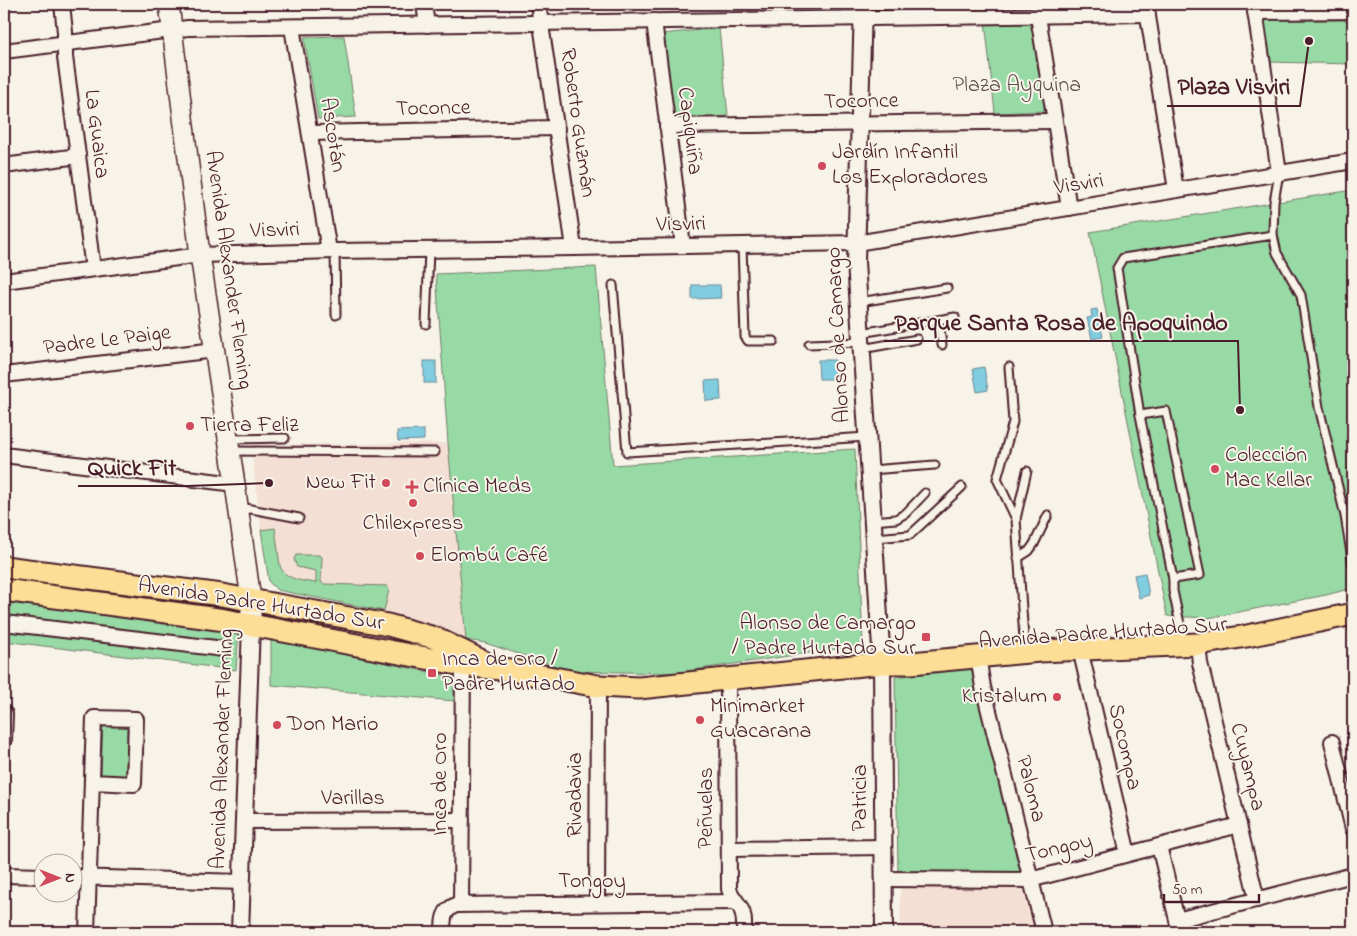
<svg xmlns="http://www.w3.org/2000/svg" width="1357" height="936" font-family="'Indie Flower',sans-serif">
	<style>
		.built { fill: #f3dfd3 }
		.green { fill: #98daa5; stroke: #717c68 }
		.water { fill: #80cddf; stroke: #6a8797 }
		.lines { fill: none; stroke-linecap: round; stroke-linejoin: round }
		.service-casing { stroke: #4a1f2b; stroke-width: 11 }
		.minor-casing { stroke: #4a1f2b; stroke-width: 18 }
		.tertiary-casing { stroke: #4a1f2b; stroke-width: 20 }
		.secondary-casing { stroke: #4a1f2b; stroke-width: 22 }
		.primary-casing { stroke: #4a1f2b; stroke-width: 25 }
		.service { stroke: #f7f3e8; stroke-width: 7 }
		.minor { stroke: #f7f3e8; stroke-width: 14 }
		.tertiary { stroke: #f7f3e8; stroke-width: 16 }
		.secondary { stroke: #f7f3e8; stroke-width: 19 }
		.primary { stroke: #fcde96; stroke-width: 21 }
		.poi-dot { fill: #d1495b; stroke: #f7f3e8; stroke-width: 2 }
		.labels { text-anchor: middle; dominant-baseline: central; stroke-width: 4; stroke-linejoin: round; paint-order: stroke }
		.park-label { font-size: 22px; fill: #5e4e4a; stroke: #f7f3e8 }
		.street-label { font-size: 22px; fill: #4a1f2b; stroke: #f7f3e8 }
		.poi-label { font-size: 22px; fill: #4a1f2b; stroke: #f7f3e8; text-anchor: start }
		.leader { fill: none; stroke: #4a1f2b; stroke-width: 2 }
		.callout-dot { fill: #4a1f2b; stroke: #f7f3e8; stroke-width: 2 }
		.callout-label { font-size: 24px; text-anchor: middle; font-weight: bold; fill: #4a1f2b; stroke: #f7f3e8; stroke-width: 4; stroke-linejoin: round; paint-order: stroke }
	</style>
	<rect width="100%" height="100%" fill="#f7f3e8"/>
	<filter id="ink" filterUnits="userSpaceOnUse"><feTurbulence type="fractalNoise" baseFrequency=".02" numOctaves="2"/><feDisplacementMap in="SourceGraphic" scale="10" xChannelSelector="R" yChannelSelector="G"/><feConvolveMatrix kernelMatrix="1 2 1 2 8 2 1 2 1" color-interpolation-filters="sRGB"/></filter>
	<g filter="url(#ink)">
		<g class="built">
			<polygon points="448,443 466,640 405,616 384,611 277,590 269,582 261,530 251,445"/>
			<polygon points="900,884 1023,885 1035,932 901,932"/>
		</g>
		<g class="green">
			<polygon points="1263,20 1353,20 1353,64 1268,62"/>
			<polygon points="985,21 1031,22 1047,111 995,113"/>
			<polygon points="719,28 728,116 670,121 662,34"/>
			<polygon points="344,36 356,117 318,119 304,37"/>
			<polygon points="1353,190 1353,588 1326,595 1208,618 1167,616 1090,232"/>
			<polygon points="596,267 613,465 855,449 863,645 673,673 571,671 485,643 466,640 448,443 436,274"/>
			<path d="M 275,528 L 280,566 C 285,580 303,581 316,583 L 316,571 L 297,567 L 294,559 L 296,555 L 319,555 L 322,557 L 321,582 L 324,584 L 387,586 L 389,590 L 384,611 L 277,590 L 269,582 L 261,530 Z"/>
			<polygon points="4,574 221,603 221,607 173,601 133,601 4,586"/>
			<polygon points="4,602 239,632 236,670 4,641"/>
			<polygon points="271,639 453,677 455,701 271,685"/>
			<polygon points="971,668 1020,872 898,874 895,677"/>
			<polygon points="103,724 127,725 126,776 101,775"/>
		</g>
		<g class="water">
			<polygon points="692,285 720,285 721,298 692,299"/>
			<polygon points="1097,309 1103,337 1092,339 1087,318 1092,317 1091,310"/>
			<polygon points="818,360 835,360 835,379 819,379"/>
			<rect x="424" y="361" width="12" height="22"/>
			<polygon points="984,367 988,390 977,392 973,369"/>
			<polygon points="720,380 721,400 706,401 705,381"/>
			<polygon points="424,430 424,440 398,441 397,431"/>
			<polygon points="1145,573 1149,595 1139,598 1134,575"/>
		</g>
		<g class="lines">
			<defs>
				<g id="service">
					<polyline points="1273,235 1274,202 1279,173"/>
					<polyline points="742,245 745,337 748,341 774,341"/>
					<polyline points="335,251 336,315"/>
					<polyline points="613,285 627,452 867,437"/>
					<polyline points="859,302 947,288"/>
					<polyline points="939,320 942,345"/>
					<polyline points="426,324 429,250"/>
					<polyline points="861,333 955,317"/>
					<polyline points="809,344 861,342"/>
					<polyline points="862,349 917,339"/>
					<polyline points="1009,367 1013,422 997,479 1016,519 1024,639"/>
					<polyline points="1140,415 1166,411 1200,575 1173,579"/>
					<polyline points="230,439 285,438"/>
					<polyline points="230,451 435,452"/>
					<polyline points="870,470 935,465"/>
					<polyline points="240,507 299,518"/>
					<polyline points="1016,519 1027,471"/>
					<polyline points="873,521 896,519 906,513 925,493"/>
					<polyline points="874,538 910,535 962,487"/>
					<polyline points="1018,558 1029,551 1034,544 1048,515"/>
					<polyline points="1182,633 1173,591 1173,579 1140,415 1117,268 1123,258 1273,235 1277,253 1301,295 1319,407 1345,516 1353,565"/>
				</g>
				<g id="minor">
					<polyline points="62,4 65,32 65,57 93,269"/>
					<polyline points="424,4 427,25"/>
					<polyline points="538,4 574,248"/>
					<polyline points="1146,4 1176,190"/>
					<polyline points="1254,4 1279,173"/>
					<polyline points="1255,12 1353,11"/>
					<polyline points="1038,16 1069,208"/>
					<polyline points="654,21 683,246"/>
					<polyline points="292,27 329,251"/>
					<polyline points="4,51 188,28 1148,14"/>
					<polyline points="667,126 1055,121"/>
					<polyline points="310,133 557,128"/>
					<polyline points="4,166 78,156"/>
					<polyline points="4,281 200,255 335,251 574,248 856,243 1353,161"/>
					<polyline points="4,375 215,350"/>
					<polyline points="4,455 235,484"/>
					<polyline points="4,623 224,649"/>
					<polyline points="1198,644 1200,663 1257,900"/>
					<polyline points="1080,649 1128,854"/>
					<polyline points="978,656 983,687 1044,932"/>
					<path d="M 728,679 L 729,889 C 731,896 736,900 740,907 C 745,915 744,924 744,932"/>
					<polyline points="4,714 5,714 4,740"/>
					<polyline points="1332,742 1353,829"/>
					<polyline points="244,821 462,820"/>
					<polyline points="1159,846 1180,932"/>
					<polyline points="729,849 883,847"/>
					<polyline points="4,875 42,876"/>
					<polyline points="72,877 242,882"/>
					<polyline points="884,879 1030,880 1239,825"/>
					<polyline points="597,903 598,686"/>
					<polyline points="461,904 463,665"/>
					<polyline points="1177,920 1353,875"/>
					<polyline points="87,932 94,718 136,719 134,784 92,782"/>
					<path d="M 443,932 C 443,920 443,910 456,905 L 736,902"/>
				</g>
				<g id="tertiary">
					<polyline points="863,4 856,262 882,663 884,932"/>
					<polyline points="240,932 251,625"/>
				</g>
				<polyline id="secondary" points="169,4 200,255 235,484 248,578 251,599 251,625"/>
				<g id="primary">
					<polyline points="4,567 222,595 388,625 435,638 482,661"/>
					<polyline points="4,590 225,620 463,665 510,670 598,686 639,688 882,663 911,663 1040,651 1198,644 1247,636 1353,614"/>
				</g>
			</defs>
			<use href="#service" class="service-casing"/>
			<use href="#minor" class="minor-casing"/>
			<use href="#tertiary" class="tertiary-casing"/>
			<use href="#secondary" class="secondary-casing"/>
			<use href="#primary" class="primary-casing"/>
			<use href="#service" class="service"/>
			<use href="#minor" class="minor"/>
			<use href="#tertiary" class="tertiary"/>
			<use href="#secondary" class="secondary"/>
			<use href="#primary" class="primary"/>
		</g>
	</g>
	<g class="poi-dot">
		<circle cx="822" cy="166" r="5"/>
		<circle cx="190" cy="426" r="5"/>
		<circle cx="1215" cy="469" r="5"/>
		<circle cx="386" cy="483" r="5"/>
		<path d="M409.5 479.5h5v5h5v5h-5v5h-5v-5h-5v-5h5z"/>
		<circle cx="413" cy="503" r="5"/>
		<circle cx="420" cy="556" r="5"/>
		<rect x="921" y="632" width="10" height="10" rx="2.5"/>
		<rect x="427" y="668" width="10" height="10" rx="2.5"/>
		<circle cx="1057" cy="697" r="5"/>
		<circle cx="700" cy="720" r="5"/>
		<circle cx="277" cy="725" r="5"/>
	</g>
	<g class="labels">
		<g class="park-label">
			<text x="1017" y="86">Plaza Ayquina</text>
		</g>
		<g class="street-label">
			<text transform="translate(861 102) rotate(-1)">Toconce</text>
			<text transform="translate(433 109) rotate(-1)">Toconce</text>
			<text transform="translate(577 123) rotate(82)">Roberto Guzmán</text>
			<text transform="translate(689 131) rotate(83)">Capiquiña</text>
			<text transform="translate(96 134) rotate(83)">La Guaica</text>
			<text transform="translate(332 135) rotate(81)">Ascotán</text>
			<text transform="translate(1079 185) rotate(-9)">Visviri</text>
			<text transform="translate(681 225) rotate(-1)">Visviri</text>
			<text transform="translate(275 231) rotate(-2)">Visviri</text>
			<text transform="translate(228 270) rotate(82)">Avenida Alexander Fleming</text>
			<text transform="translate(839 335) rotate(-93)">Alonso de Camargo</text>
			<text transform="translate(107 341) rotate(-7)">Padre Le Paige</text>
			<text transform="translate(261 605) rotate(9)">Avenida Padre Hurtado Sur</text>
			<text transform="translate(1103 634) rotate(-4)">Avenida Padre Hurtado Sur</text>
			<text transform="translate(1124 747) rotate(77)">Socompa</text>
			<text transform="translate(223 749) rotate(-88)">Avenida Alexander Fleming</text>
			<text transform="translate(1247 767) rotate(76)">Cuyampa</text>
			<text transform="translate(441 784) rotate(-90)">Inca de Oro</text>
			<text transform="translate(1030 789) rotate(76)">Paloma</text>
			<text transform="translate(576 795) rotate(-90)">Rivadavia</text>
			<text transform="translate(861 798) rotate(-90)">Patricia</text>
			<text x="353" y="799">Varillas</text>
			<text transform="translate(707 808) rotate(-90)">Peñuelas</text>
			<text transform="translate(1059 849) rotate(-13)">Tongoy</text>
			<text x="592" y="882">Tongoy</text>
		</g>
		<g class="poi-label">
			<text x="832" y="153">Jardín Infantil<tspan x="832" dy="25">Los Exploradores</tspan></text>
			<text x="200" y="426">Tierra Feliz</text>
			<text x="1225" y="456">Colección<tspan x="1225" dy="25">Mac Kellar</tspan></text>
			<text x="376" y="483" text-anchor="end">New Fit</text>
			<text x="423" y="487">Clínica Meds</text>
			<text x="413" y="524" text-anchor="middle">Chilexpress</text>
			<text x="430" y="556">Elombú Café</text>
			<text x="916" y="624" text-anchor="end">Alonso de Camargo<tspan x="916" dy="25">/ Padre Hurtado Sur</tspan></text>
			<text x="442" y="660">Inca de Oro /<tspan x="442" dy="25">Padre Hurtado</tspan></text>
			<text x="1047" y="697" text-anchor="end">Kristalum</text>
			<text x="710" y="707">Minimarket<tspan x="710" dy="25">Guacarana</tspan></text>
			<text x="287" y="725">Don Mario</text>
		</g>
	</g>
	<path class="leader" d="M1309 41L1300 106H1167M1240 410L1238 341H884M269 483L187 486H78"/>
	<g class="callout-dot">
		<circle cx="1309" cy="41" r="5"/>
		<circle cx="1240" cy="410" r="5"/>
		<circle cx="269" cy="483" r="5"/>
	</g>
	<g class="callout-label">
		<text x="1234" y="94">Plaza Visviri</text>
		<text x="1061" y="330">Parque Santa Rosa de Apoquindo</text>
		<text x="132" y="475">Quick Fit</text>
	</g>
	<rect width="1357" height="936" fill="none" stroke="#f7f3e8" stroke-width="20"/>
	<rect x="10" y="10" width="1337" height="916" fill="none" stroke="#4a1f2b" stroke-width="2" filter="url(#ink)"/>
	<g transform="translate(58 878) rotate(90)"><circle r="24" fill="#f7f3e8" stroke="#b29e9c"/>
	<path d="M0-4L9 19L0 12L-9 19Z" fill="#d1495b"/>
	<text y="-8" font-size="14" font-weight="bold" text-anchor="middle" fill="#4a1f2b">N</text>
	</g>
	<path d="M1164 894v8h95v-8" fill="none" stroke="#4a1f2b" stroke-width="2.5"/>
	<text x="1172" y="894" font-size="15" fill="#4a1f2b" stroke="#f7f3e8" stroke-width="4" paint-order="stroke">50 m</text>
</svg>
